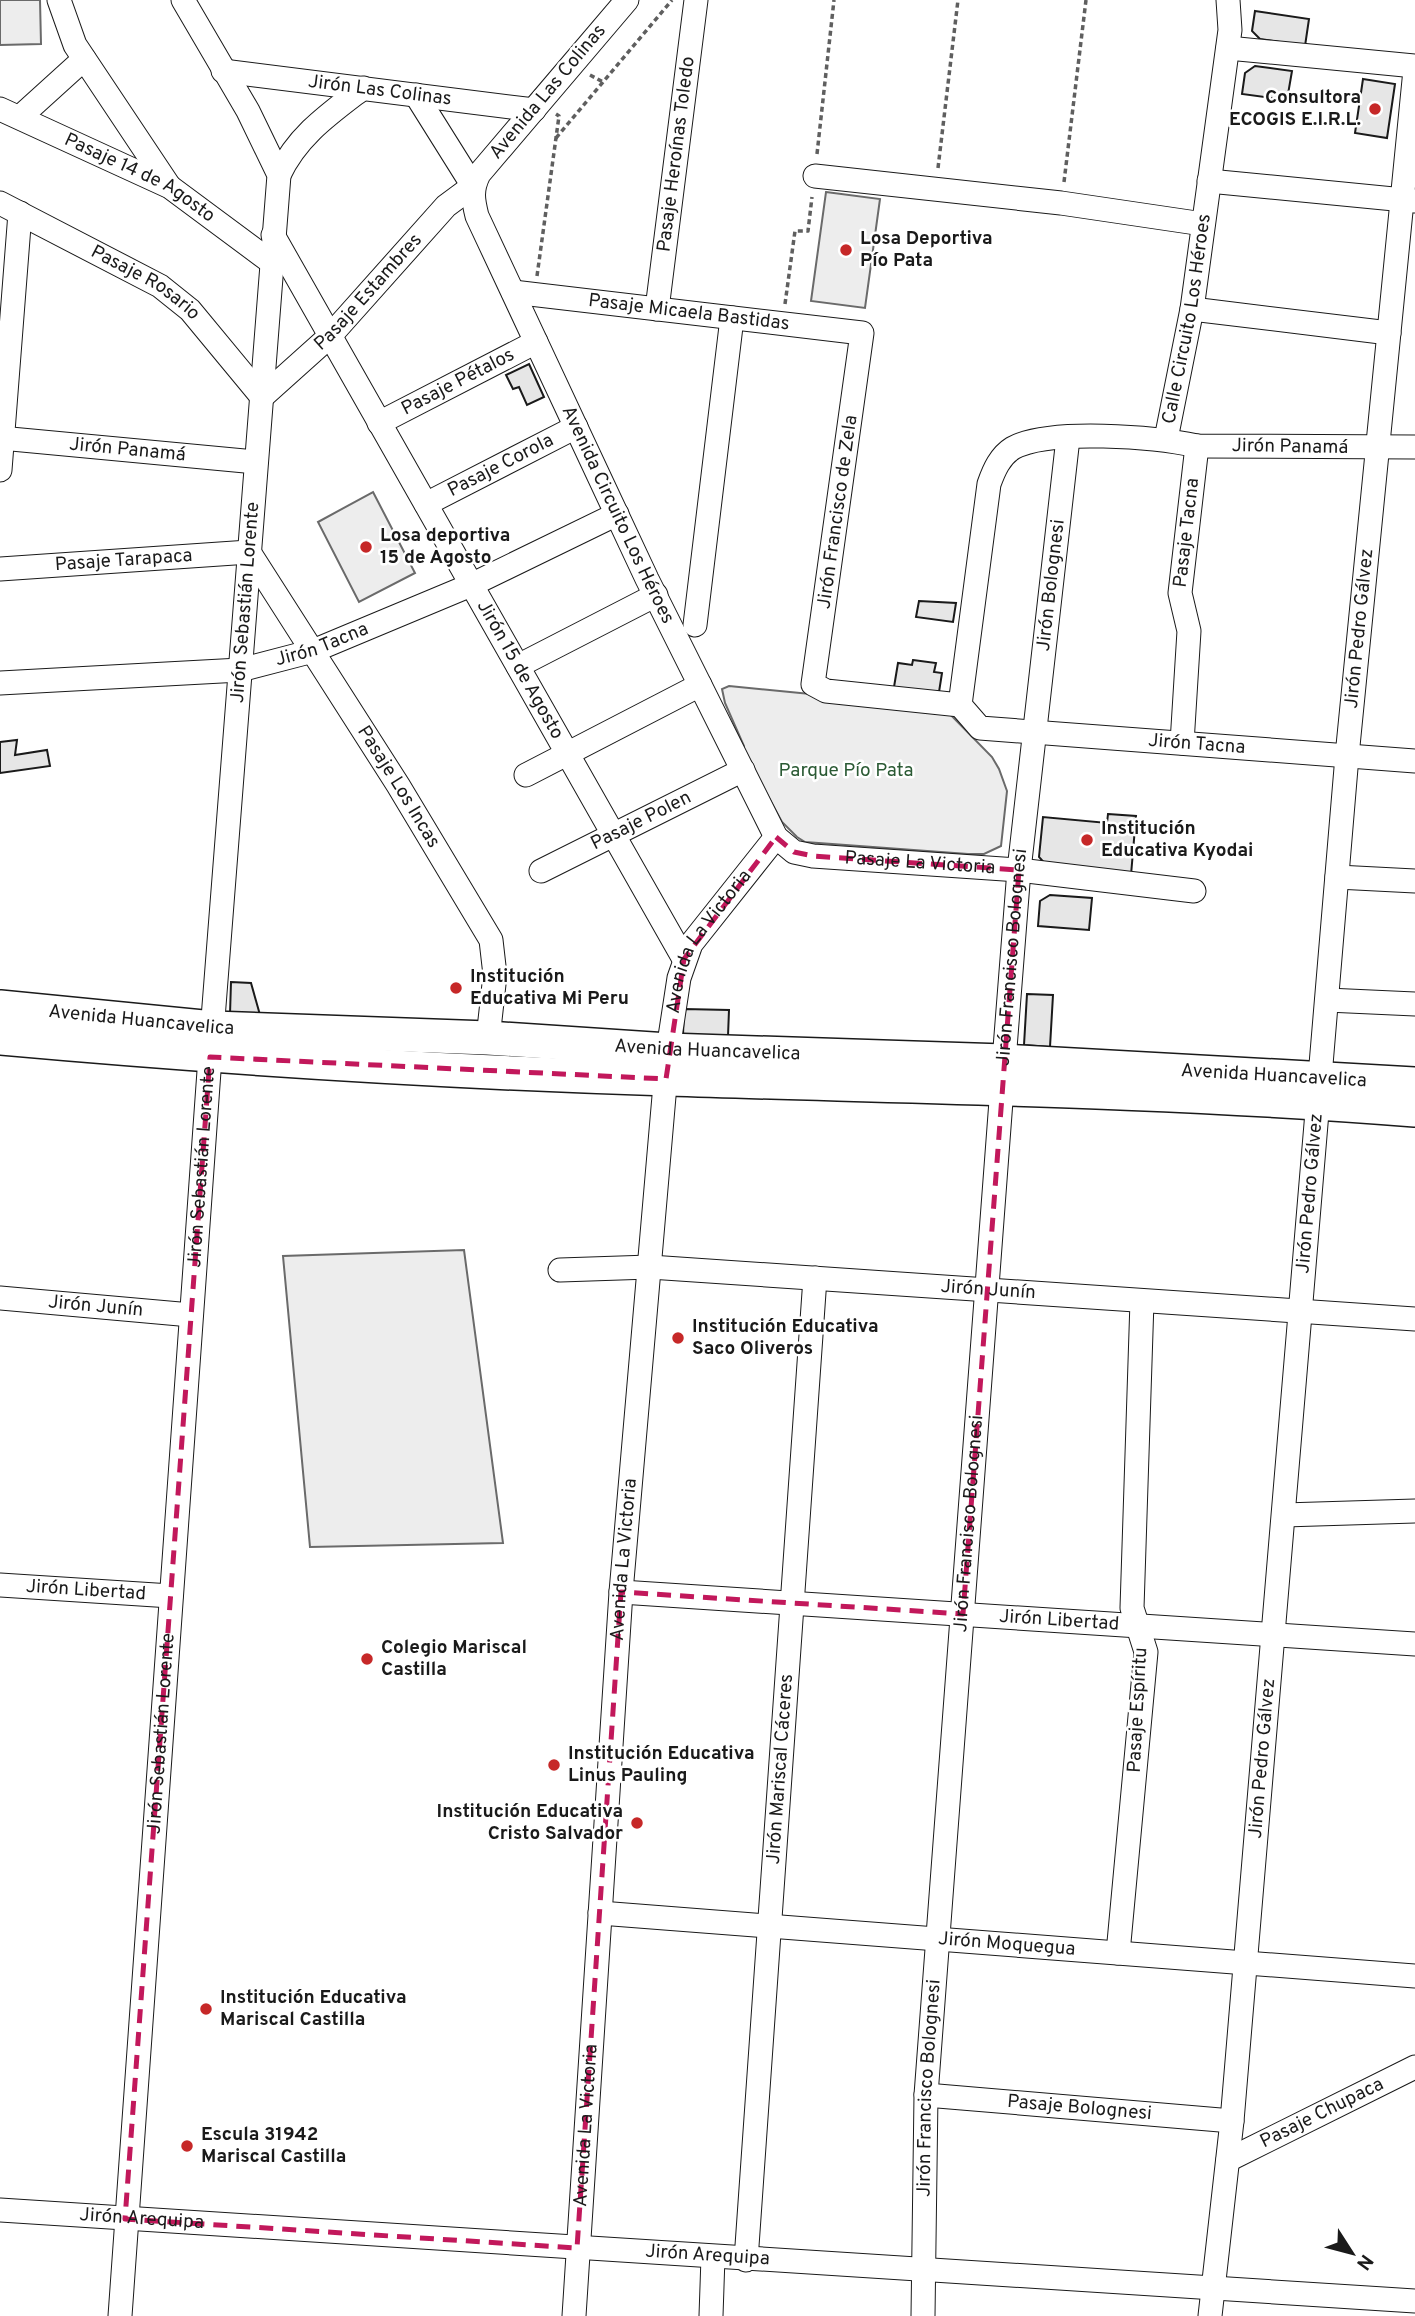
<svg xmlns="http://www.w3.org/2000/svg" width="1415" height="2316" font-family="Overpass,sans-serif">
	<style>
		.built { fill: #ededed; stroke: #6a6a6a; stroke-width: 2 }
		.building { fill: #e6e6e6; stroke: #1a1a1a; stroke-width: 2 }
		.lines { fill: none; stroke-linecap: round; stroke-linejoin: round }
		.minor-casing { stroke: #1a1a1a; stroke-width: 25 }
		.highway-casing { stroke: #1a1a1a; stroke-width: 36 }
		.path { stroke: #5f5f5f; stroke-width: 3.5; stroke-dasharray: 5 3.5; stroke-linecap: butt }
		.minor { stroke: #fff; stroke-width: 23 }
		.highway { stroke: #fff; stroke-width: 33 }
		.marked { fill: none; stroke: #c2185b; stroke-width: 5; stroke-dasharray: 14 9; stroke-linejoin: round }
		.poi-dot { fill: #c62828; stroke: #fff; stroke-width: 2.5 }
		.labels { text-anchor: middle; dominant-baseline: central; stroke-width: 5; stroke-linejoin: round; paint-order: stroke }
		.street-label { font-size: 19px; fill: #1a1a1a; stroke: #fff }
		.poi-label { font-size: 19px; font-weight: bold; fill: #1a1a1a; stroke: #fff; text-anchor: start }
		.park-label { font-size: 19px; fill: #2b5a34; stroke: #fff }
	</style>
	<rect width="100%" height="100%" fill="#fff"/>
	<g class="built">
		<polygon points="0,0 40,0 41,44 0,45"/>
		<polygon points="826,192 880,199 865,308 811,301"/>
		<polygon points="373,492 415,573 359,602 318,522"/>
		<polygon points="729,686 943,707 992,757 999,769 1007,791 1001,846 984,854 968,854 805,842 797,837 782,822 743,750 744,746 725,703 722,689"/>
		<polygon points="464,1250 503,1543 310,1547 283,1256"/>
	</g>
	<g class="building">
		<polygon points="1255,11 1309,19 1305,46 1260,39 1252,31"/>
		<polygon points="1255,66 1292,71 1287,100 1242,94 1245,73"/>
		<polygon points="1363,79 1395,84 1387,138 1355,133"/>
		<polygon points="529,364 544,397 527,405 519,387 513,389 506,375"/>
		<polygon points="919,601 956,603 953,622 916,617"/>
		<polygon points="913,660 936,663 934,672 942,673 939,692 893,693 898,663 912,665"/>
		<polygon points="17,740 15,755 47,750 50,766 0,773 0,742"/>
		<polygon points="1108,814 1136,816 1131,875 1048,867 1039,857 1043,817 1107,823"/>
		<polygon points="1050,895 1092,898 1089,930 1038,926 1040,901"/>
		<polygon points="231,982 251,983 260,1015 230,1014"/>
		<polygon points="1027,994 1053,995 1050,1047 1024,1045"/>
		<polygon points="684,1009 729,1010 728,1036 683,1035"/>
	</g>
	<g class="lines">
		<defs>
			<g id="minor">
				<polyline points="59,0 75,45 169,186"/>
				<path id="s1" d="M 627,0 L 479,174 C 471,190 473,200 477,216 L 647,579 L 776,837 L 794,852 L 813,856 L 1019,870 L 1194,891"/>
				<polyline points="1228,48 1415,66"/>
				<path id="s2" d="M 223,71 L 534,110"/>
				<polyline points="416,95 473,186"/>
				<path id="s3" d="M 0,109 L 170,187 L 271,262"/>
				<polyline points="20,117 84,59"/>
				<path d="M 279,175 C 297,136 329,114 363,88"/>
				<polyline points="815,176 1061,203 1203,224"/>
				<polyline points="1209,181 1415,201"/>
				<path id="s4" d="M 0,203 L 160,286 L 190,310 L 262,397 L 330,336 L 446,206 L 473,186"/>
				<path id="s5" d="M 273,235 L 684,959"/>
				<path id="s6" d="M 513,292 L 862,333 L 813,684 L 826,691 L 960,705"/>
				<path id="s7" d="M 657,309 L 696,0"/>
				<polyline points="1192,309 1389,333"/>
				<path id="s8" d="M 379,423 L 536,342"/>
				<path id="s9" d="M 0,438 L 256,462"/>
				<path id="s10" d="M 1166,439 L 1192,309 L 1230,30 L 1228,0"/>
				<path id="s11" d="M 1415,447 L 1197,446 C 1156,437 1050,428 1013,448 C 1000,456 994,470 989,484 L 960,705 L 980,728 L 1415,761"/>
				<polyline points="0,470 20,213"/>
				<path id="s12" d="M 426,504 L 576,427"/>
				<path id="s13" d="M 0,569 L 249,552 L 398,785 L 491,940 L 495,975 L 488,1038"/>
				<polyline points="695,625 732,318"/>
				<polyline points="518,666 656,595"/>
				<path id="s14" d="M 0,683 L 240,670 L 313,651 L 471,585 L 617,514"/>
				<path id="s15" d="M 1182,743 L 1189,631 L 1180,593 L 1197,446"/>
				<polyline points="526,775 700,685"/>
				<path id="s16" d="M 541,871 L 743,770"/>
				<polyline points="1337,877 1415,881"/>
				<polyline points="1327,1000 1415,1004"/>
				<path id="s17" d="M 560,1270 L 650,1267 L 1415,1319"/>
				<path id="s18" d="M 0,1298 L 191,1315"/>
				<polyline points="1284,1515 1415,1511"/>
				<path id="s19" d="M 0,1585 L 171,1596"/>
				<path id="s20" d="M 621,1592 L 1415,1644"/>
				<path id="s21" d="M 600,1913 L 1415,1976"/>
				<polyline points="1118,1953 1146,1652 1132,1608 1142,1301"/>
				<path id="s22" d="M 926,2095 L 1232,2121"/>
				<path id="s23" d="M 1228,2160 L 1415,2067"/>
				<path id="s24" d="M 0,2210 L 1415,2301"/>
				<path id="s25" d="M 746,2260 L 815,1278"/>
				<path id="s26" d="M 120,2316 L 210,1057 L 279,175 L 248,111 L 183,0"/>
				<path id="s27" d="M 574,2316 L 621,1592 L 668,1050 L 679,978 L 691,944 L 776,837"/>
				<polyline points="711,2316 713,2257"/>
				<path id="s28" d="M 923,2316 L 926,2095 L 1004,1061 L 1019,870 L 1068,438"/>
				<path id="s29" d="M 1210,2316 L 1232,2121 L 1347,756 L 1415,70"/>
			</g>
			<g id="highway">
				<path id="s30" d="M 0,1007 L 213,1028 L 488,1038 L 668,1050 L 1004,1061 L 1415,1084"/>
				<path d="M 0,1038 C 222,1058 445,1072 668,1079 C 917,1087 1166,1090 1415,1110"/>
			</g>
		</defs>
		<use href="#minor" class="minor-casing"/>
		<use href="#highway" class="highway-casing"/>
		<g class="path">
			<polyline points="590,75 603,82"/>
			<polyline points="556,138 672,0"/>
			<polyline points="817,154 834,0"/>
			<polyline points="938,168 958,0"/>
			<polyline points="1064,182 1086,0"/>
			<polyline points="537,276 559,116 556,114"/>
			<polyline points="785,304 795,231 808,231 812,197"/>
		</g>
		<use href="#minor" class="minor"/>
		<use href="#highway" class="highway"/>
	</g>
	<path class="marked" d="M 776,837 L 794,852 L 813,856 L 1019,870 L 963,1614 L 621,1592 L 577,2248 L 125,2219 L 210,1057 L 666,1079 L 684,959 Z"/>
	<g class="poi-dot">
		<circle cx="1375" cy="109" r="7"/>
		<circle cx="846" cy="250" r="7"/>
		<circle cx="366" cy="547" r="7"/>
		<circle cx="1087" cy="840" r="7"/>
		<circle cx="456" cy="988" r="7"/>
		<circle cx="678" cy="1338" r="7"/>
		<circle cx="367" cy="1659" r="7"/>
		<circle cx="554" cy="1765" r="7"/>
		<circle cx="637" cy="1823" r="7"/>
		<circle cx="206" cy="2009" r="7"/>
		<circle cx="187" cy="2146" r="7"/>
	</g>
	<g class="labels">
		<g class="street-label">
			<text stroke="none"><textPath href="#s2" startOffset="158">Jirón Las Colinas</textPath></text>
			<text transform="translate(548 92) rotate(-50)">Avenida Las Colinas</text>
			<text stroke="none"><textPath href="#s7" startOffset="156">Pasaje Heroínas Toledo</textPath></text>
			<text stroke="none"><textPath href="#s3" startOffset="156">Pasaje 14 de Agosto</textPath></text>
			<text stroke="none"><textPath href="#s4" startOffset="166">Pasaje Rosario</textPath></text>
			<text stroke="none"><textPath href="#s4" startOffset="481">Pasaje Estambres</textPath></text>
			<text stroke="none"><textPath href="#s6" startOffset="177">Pasaje Micaela Bastidas</textPath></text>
			<text stroke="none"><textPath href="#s10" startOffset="122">Calle Circuito Los Héroes</textPath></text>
			<text stroke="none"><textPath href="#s8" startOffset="89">Pasaje Pétalos</textPath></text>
			<text transform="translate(1290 447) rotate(1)">Jirón Panamá</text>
			<text stroke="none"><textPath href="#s9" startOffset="128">Jirón Panamá</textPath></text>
			<text stroke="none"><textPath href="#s12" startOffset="84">Pasaje Corola</textPath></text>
			<text transform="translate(838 512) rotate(-82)">Jirón Francisco de Zela</text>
			<text stroke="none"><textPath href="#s1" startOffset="602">Avenida Circuito Los Héroes</textPath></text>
			<text stroke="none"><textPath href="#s15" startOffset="212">Pasaje Tacna</textPath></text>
			<text stroke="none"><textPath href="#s13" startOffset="124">Pasaje Tarapaca</textPath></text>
			<text stroke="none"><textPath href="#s28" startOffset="1736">Jirón Bolognesi</textPath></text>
			<text stroke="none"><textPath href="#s26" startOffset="1718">Jirón Sebastián Lorente</textPath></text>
			<text stroke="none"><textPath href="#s29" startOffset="1694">Jirón Pedro Gálvez</textPath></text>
			<text stroke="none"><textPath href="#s14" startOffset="326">Jirón Tacna</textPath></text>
			<text stroke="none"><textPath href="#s5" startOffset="500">Jirón 15 de Agosto</textPath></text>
			<text stroke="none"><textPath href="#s11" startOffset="919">Jirón Tacna</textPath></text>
			<text stroke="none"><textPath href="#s13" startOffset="528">Pasaje Los Incas</textPath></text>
			<text stroke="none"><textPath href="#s16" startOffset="112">Pasaje Polen</textPath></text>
			<text stroke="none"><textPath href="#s1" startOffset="1111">Pasaje La Victoria</textPath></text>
			<text stroke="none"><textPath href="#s27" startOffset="1388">Avenida La Victoria</textPath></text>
			<text stroke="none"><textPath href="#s28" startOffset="1362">Jirón Francisco Bolognesi</textPath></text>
			<text stroke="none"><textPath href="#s30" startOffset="142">Avenida Huancavelica</textPath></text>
			<text stroke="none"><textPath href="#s30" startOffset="709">Avenida Huancavelica</textPath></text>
			<text stroke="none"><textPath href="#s30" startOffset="1276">Avenida Huancavelica</textPath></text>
			<text stroke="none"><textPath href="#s26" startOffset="1152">Jirón Sebastián Lorente</textPath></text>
			<text stroke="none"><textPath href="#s29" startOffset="1127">Jirón Pedro Gálvez</textPath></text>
			<text stroke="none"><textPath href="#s17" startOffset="429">Jirón Junín</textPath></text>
			<text stroke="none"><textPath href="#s18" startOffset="96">Jirón Junín</textPath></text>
			<text stroke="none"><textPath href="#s28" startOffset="794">Jirón Francisco Bolognesi</textPath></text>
			<text stroke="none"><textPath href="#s27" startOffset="758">Avenida La Victoria</textPath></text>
			<text stroke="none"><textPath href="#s19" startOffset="86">Jirón Libertad</textPath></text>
			<text stroke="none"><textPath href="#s20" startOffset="439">Jirón Libertad</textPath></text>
			<text transform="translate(1138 1710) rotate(-87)">Pasaje Espíritu</text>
			<text stroke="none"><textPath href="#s26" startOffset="584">Jirón Sebastián Lorente</textPath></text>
			<text stroke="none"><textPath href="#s29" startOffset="560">Jirón Pedro Gálvez</textPath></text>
			<text stroke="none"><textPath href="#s25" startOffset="492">Jirón Mariscal Cáceres</textPath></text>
			<text stroke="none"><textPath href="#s21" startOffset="408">Jirón Moquegua</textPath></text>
			<text stroke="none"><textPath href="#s28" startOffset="228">Jirón Francisco Bolognesi</textPath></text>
			<text stroke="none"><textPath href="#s22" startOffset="154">Pasaje Bolognesi</textPath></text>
			<text stroke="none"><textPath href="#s23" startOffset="105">Pasaje Chupaca</textPath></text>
			<text stroke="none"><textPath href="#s27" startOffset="191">Avenida La Victoria</textPath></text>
			<text stroke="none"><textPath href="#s24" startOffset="142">Jirón Arequipa</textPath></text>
			<text stroke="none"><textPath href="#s24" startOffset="709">Jirón Arequipa</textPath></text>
		</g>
		<g class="poi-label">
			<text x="1361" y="98" text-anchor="end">Consultora<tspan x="1361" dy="22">ECOGIS E.I.R.L.</tspan></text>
			<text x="860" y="239">Losa Deportiva<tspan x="860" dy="22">Pío Pata</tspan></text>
			<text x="380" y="536">Losa deportiva<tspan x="380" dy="22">15 de Agosto</tspan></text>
			<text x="1101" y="829">Institución<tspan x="1101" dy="22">Educativa Kyodai</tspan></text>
			<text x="470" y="977">Institución<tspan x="470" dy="22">Educativa Mi Peru</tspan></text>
			<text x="692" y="1327">Institución Educativa<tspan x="692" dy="22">Saco Oliveros</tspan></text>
			<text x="381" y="1648">Colegio Mariscal<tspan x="381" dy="22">Castilla</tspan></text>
			<text x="568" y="1754">Institución Educativa<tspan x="568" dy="22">Linus Pauling</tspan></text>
			<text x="623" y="1812" text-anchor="end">Institución Educativa<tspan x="623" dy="22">Cristo Salvador</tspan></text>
			<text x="220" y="1998">Institución Educativa<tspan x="220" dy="22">Mariscal Castilla</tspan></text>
			<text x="201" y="2135">Escula 31942<tspan x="201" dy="22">Mariscal Castilla</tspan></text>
		</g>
		<g class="park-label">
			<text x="846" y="771">Parque Pío Pata</text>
		</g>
	</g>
	<g transform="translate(1352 2253) rotate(126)" stroke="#ffffff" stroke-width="5" paint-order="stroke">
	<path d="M0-5L12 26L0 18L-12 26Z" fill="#1a1a1a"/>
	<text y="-10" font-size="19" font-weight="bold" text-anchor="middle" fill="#1a1a1a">N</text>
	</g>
</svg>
